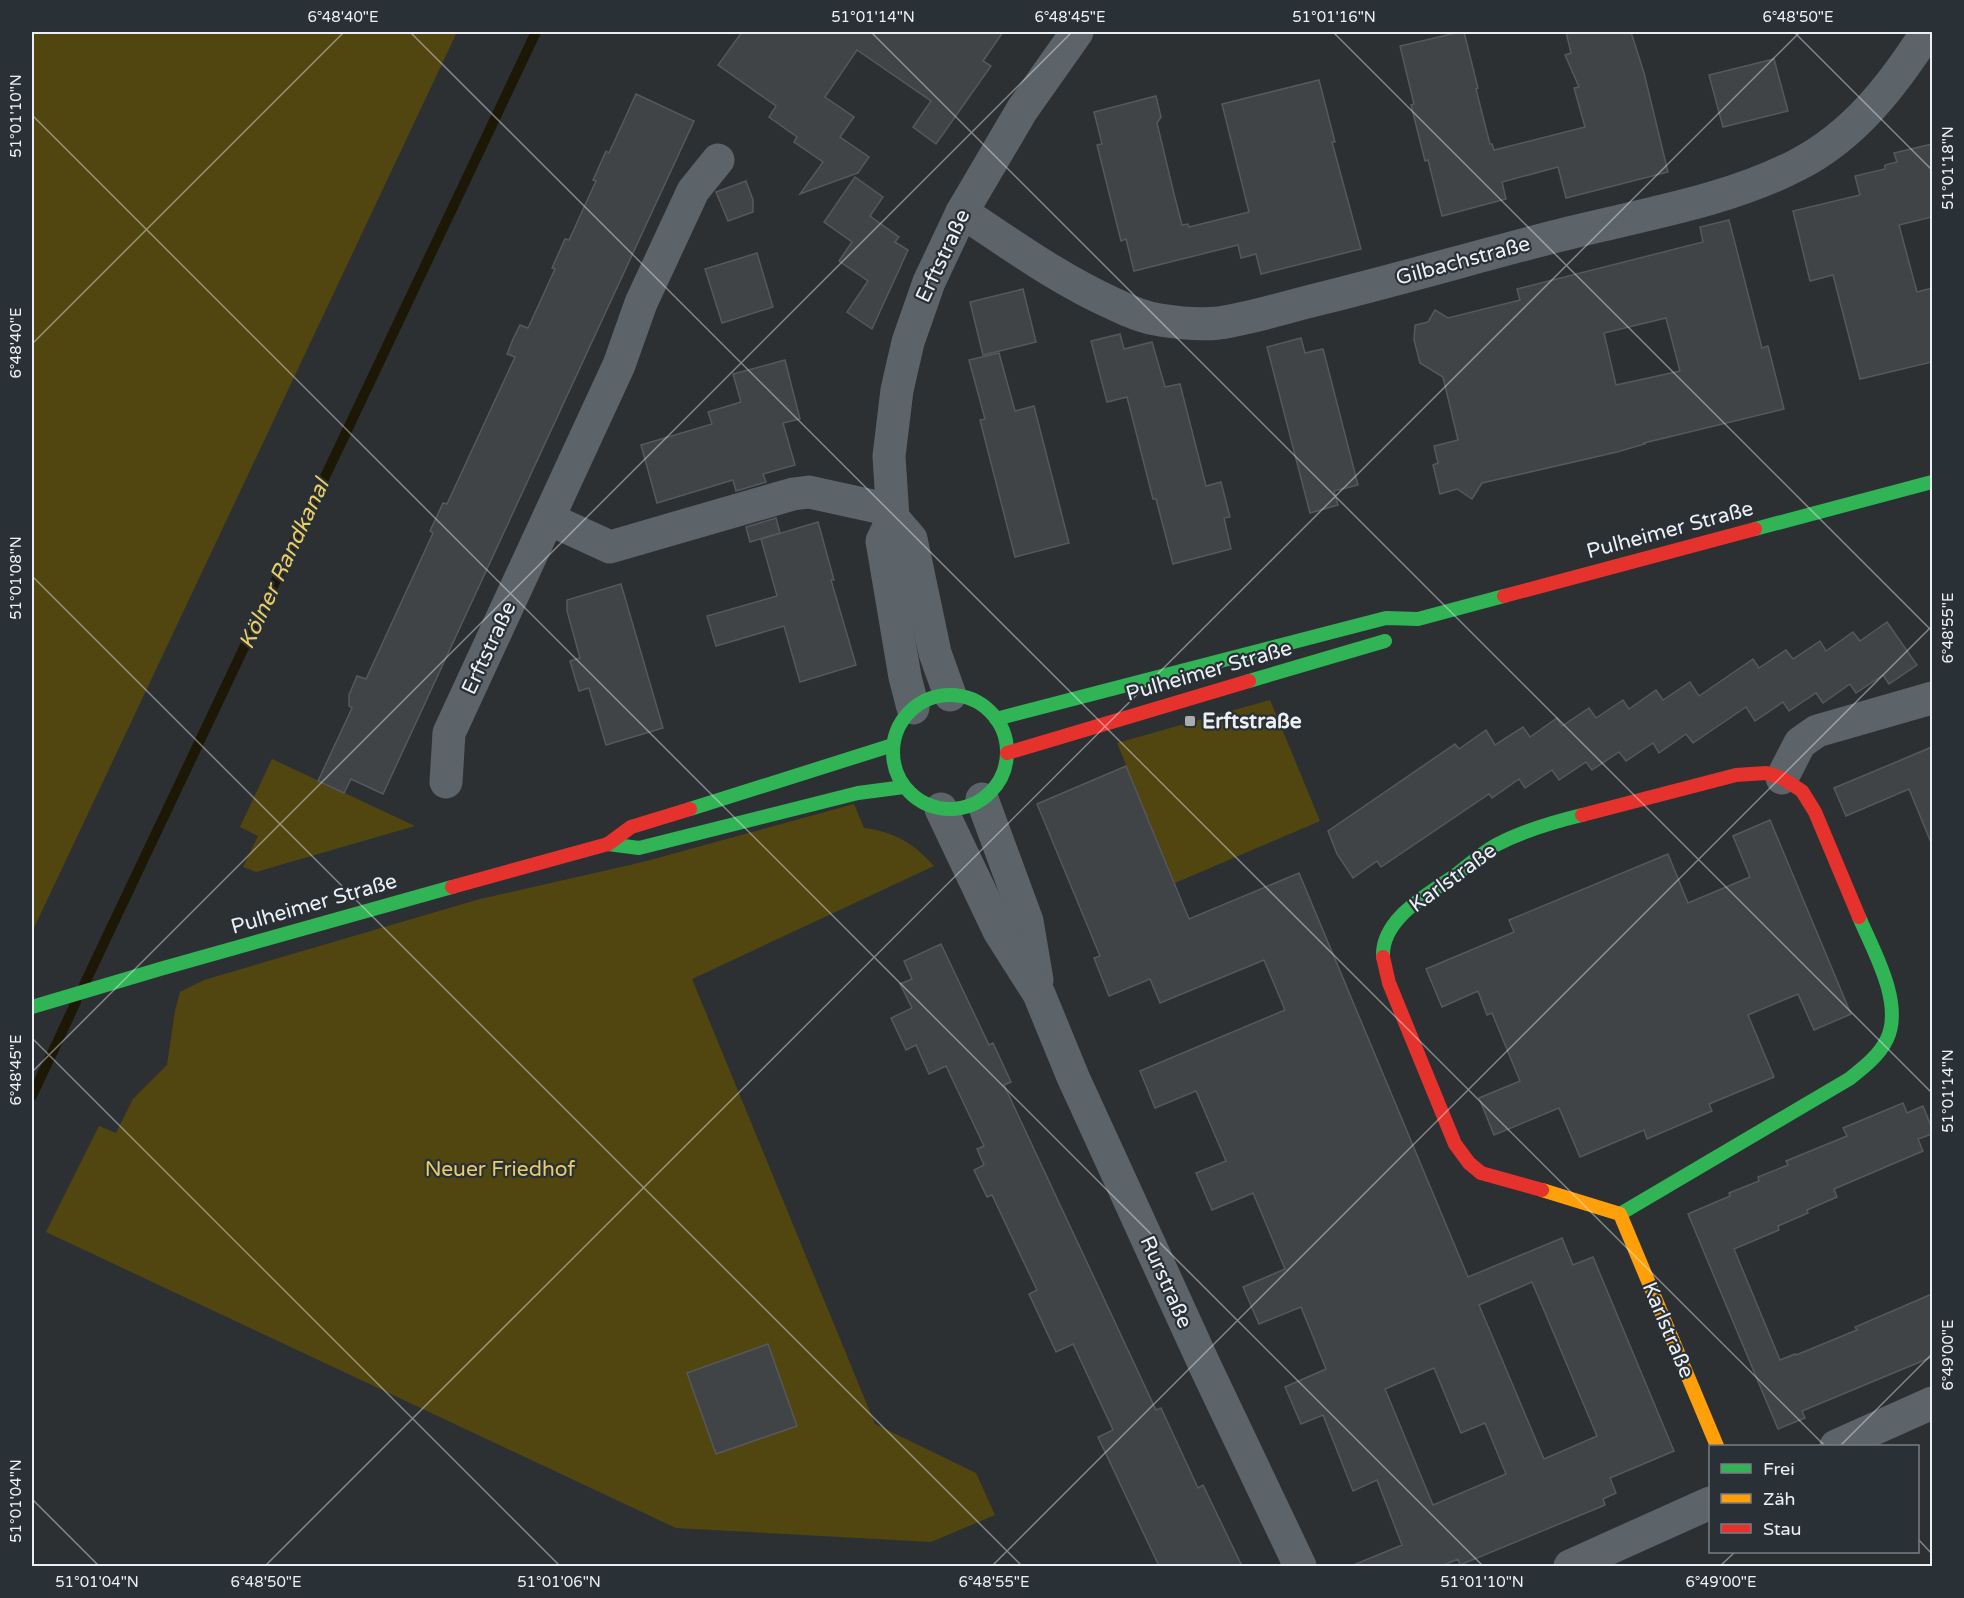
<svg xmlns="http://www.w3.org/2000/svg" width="1964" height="1598" font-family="'Varela Round',sans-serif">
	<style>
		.green { fill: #524610 }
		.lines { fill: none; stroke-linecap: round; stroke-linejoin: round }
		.stream { stroke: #1d1806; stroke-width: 10 }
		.building { fill: #404446; stroke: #56585b; stroke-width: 1.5; fill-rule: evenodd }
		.street { stroke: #5c6369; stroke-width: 33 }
		.fast { stroke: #30b455; stroke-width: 14 }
		.slow { stroke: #ff9f0a; stroke-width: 14 }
		.jam { stroke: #e5322d; stroke-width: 14 }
		.ticks { fill: none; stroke: #ecf0f4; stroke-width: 1.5; stroke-opacity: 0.45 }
		.poi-dot { fill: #a9adb0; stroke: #293036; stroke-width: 2 }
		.labels { text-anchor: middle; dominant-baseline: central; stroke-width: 4.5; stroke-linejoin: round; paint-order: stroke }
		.street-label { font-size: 21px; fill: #ecf0f4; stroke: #293036 }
		.poi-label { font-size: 21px; font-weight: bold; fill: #ecf0f4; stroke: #293036; text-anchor: start }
		.park-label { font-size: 21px; fill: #eacd64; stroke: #293036 }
		.water-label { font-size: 22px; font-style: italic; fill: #eacd64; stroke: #293036 }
		.neatline { fill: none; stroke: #ecf0f4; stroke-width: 2 }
		.ticks-label { font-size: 15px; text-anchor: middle; fill: #ecf0f4 }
	</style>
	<rect width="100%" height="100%" fill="#2c3033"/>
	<g class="green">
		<polygon points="32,32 457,32 32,932"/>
		<polygon points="1270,700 1320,821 1175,883 1117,743"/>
		<polygon points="272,759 415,826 256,872 243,867 258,836 240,827"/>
		<path d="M 854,804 L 864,828 C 895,832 913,843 934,866 L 692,979 L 875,1424 L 976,1473 L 995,1515 L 931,1542 L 676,1528 L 46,1232 L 99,1126 L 116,1133 L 133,1099 L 167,1065 L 175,1011 L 180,992 L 204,980 L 480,899 L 643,862 Z"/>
	</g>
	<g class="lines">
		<g class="stream">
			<polyline points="84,985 536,32"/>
			<polyline points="32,1096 76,1002"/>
		</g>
	</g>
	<g class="building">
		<polygon points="742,32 1003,32 983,61 991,66 936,144 913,127 931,101 857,50 825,97 854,117 840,137 869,157 858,173 800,194 823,162 794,142 797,137 769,117 776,106 718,65"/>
		<polygon points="1460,32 1464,32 1478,88 1476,89 1483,117 1490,144 1492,144 1494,150 1585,127 1574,88 1579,87 1565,55 1571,53 1566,32 1631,32 1644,73 1668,172 1566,198 1558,167 1502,182 1506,199 1442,216 1428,160 1425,161 1411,105 1414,104 1400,46"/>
		<polygon points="1774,59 1788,111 1723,127 1709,75"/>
		<polygon points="1319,80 1335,142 1332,142 1361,249 1261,274 1256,254 1241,258 1238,245 1134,271 1126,239 1121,241 1097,145 1102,144 1094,112 1156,96 1161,117 1157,123 1174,194 1182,225 1188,224 1189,227 1249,212 1222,104"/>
		<polygon points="636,94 694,121 383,794 351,779 344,793 318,781 352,708 349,706 349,695 357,676 366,679 433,533 430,531 443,503 447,504 515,357 507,354 513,339 520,325 528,328 555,269 552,268 565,239 569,240 596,181 593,180 606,151 609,153"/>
		<polygon points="1932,144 1932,217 1899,225 1917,292 1932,288 1932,362 1860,379 1833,275 1810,281 1793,211 1860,195 1855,176 1885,169 1885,165 1897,162 1894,153"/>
		<polygon points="855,177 883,197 870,216 899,237 895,242 908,250 872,329 847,312 868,281 839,261 852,242 824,222"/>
		<polygon points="746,181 753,200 753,212 728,221 716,192"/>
		<path d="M 1729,220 L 1762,348 L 1768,346 L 1784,409 L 1644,443 L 1645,444 L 1617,452 L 1482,483 L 1472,499 L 1457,489 L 1440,494 L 1433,465 L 1438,463 L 1434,446 L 1458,440 L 1443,377 L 1420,363 L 1414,340 L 1415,325 L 1428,322 L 1435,310 L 1448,318 L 1520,300 L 1517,289 L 1703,242 L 1700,227 ZM 1666,318 L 1680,371 L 1616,385 L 1604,333 Z"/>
		<polygon points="757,253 773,307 722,323 705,269"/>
		<polygon points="1023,289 1036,342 983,355 970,302"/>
		<polygon points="1120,334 1124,349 1152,342 1165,387 1180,384 1206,486 1221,482 1230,517 1224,518 1231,549 1173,564 1156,499 1153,499 1127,397 1107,402 1091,341"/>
		<polygon points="1301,338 1305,353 1323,349 1358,485 1334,491 1338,505 1310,513 1267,347"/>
		<polygon points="999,353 1015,411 1034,406 1069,543 1015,557 980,420 985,419 969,360"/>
		<polygon points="785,360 800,419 783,423 795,465 763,474 766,482 736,491 733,480 657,503 641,445 712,424 708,412 741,402 733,374"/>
		<polygon points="776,518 780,533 750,542 746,527"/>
		<polygon points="818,522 834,580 831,580 856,665 800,682 784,626 716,646 707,616 777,596 761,539"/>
		<polygon points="621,584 663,728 606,745 589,688 579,691 570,661 580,658 567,611 567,600"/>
		<polygon points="1887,622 1917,665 1889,684 1883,675 1856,693 1850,684 1823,703 1816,693 1789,711 1783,702 1755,721 1746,707 1693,743 1686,734 1659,753 1653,743 1626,761 1619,752 1592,770 1586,762 1559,780 1552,770 1525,788 1519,779 1492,798 1489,794 1381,867 1377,861 1353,878 1337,854 1328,831 1455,744 1459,749 1486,730 1495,745 1523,727 1530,737 1557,718 1562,726 1589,708 1596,718 1623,700 1629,709 1656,690 1663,700 1690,682 1699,696 1753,659 1759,668 1786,650 1793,659 1820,641 1826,651 1853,632 1860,641"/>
		<polygon points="1932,747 1932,845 1909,789 1846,816 1834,788"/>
		<path d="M 1126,766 L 1189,919 L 1299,873 L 1468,1277 L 1562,1238 L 1573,1265 L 1593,1257 L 1674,1451 L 1610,1478 L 1616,1493 L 1603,1499 L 1605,1505 L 1460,1565 L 1458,1559 L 1442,1566 L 1351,1566 L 1402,1545 L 1377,1480 L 1353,1491 L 1323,1415 L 1301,1424 L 1285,1387 L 1326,1369 L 1301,1307 L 1259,1324 L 1243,1287 L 1285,1269 L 1253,1193 L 1212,1210 L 1196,1173 L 1226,1161 L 1196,1091 L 1155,1108 L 1140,1071 L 1285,1010 L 1264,960 L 1160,1003 L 1150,979 L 1109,996 L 1094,958 L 1100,956 L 1037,804 ZM 1532,1282 L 1597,1436 L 1544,1459 L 1479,1305 ZM 1434,1368 L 1461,1433 L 1485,1423 L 1506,1474 L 1433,1505 L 1385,1389 Z"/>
		<polygon points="1770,820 1851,1014 1814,1030 1798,994 1748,1015 1774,1077 1709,1104 1712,1111 1647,1139 1644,1130 1580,1157 1559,1108 1494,1135 1479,1098 1520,1081 1492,1013 1487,1015 1478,991 1442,1007 1426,969 1514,932 1509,920 1668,854 1688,903 1750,877 1733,836"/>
		<polygon points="941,944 989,1045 993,1043 1011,1082 1004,1085 1156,1410 1161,1408 1198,1488 1203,1485 1242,1566 1159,1566 1098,1437 1113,1430 1073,1344 1056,1352 1029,1294 1037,1290 992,1195 987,1197 974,1170 984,1165 977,1149 984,1146 946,1066 929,1074 916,1045 906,1050 891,1018 912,1008 900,984 912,979 904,961"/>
		<polygon points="1903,1103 1907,1113 1923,1106 1932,1129 1932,1134 1918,1139 1923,1151 1834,1189 1837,1197 1807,1210 1808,1213 1778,1226 1779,1230 1734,1249 1780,1360 1795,1354 1796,1355 1857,1330 1855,1327 1932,1294 1932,1357 1802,1411 1805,1418 1778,1429 1688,1214 1730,1196 1729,1193 1759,1181 1758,1177 1788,1165 1786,1161 1847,1136 1843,1128"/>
		<polygon points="768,1344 797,1426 716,1454 687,1373"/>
	</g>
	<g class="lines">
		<g class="street">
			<path d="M 962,212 C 1012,245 1060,280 1114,304 C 1128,311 1145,318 1160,320 C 1179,323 1200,325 1219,323 C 1253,318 1286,307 1319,299 C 1396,280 1472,258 1549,238 C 1628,217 1725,203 1797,165 C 1854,136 1893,85 1927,32"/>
			<polyline points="893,518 911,539 935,653 950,695"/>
			<polyline points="549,519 610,547 793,494 809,492 891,510"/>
			<polyline points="913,708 905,677 882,541 893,518 889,456 897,390 908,342 929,282 962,212 1022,110 1077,32"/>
			<polyline points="1782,778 1800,743 1817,731 1932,698"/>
			<polyline points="446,782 449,733 619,365 641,303 693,191 718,160"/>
			<polyline points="982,799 1027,921 1037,980"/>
			<polyline points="941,809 999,931 1039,994 1073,1077 1122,1184 1205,1366 1300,1566"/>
			<polyline points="1836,1446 1932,1403"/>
			<polyline points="1570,1566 1710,1503"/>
		</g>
		<g class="fast">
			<polyline points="1755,529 1932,482"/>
			<polyline points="1249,681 1385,641"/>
			<circle cx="950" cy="752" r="57"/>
			<polyline points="996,719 1386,618 1418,619 1504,596"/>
			<polyline points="690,809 893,745"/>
			<polyline points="608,844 639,848 858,793 904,787"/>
			<path d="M 1383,957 C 1381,918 1429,894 1457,874 C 1470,864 1484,851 1498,844 C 1525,830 1553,822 1582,815"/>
			<polyline points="32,1007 160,969 452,887"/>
			<path d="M 1620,1214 L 1849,1079 C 1863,1068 1879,1056 1887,1039 C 1904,1003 1873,950 1859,917"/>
		</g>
		<polyline class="slow" points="1542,1190 1620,1214 1717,1446"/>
		<g class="jam">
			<polyline points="1504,596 1755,529"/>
			<polyline points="1007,753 1249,681"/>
			<polyline points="1582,815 1736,775 1766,773 1782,778 1802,791 1815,812 1859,917"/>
			<polyline points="452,887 608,844 631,827 690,809"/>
			<polyline points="1383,957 1389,983 1455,1144 1469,1163 1481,1173 1542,1190"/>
		</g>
	</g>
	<path class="ticks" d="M 410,32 L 1825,1446M 871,32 L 1932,1093M 1333,32 L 1932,631M 1794,32 L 1932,170M 32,115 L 1483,1566M 32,344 L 344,32M 32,576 L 1022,1566M 32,1038 L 560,1566M 32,1072 L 1072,32M 1840,1446 L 1932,1354M 32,1499 L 99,1566M 1918,1539 L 1932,1554M 265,1566 L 1800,32M 992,1566 L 1932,626M 1720,1566 L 1735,1552"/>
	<rect class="poi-dot" x="1184" y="715" width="12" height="12" rx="3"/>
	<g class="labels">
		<g class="street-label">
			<text transform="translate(943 256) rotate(-65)">Erftstraße</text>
			<text transform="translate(1463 261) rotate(-15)">Gilbachstraße</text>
			<text transform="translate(1670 530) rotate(-15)">Pulheimer Straße</text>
			<text transform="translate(489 648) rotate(-65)">Erftstraße</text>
			<text transform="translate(1209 671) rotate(-16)">Pulheimer Straße</text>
			<text transform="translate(1453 878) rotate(-36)">Karlstraße</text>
			<text transform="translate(314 904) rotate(-16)">Pulheimer Straße</text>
			<text transform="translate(1166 1282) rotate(66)">Rurstraße</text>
			<text transform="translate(1668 1330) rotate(67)">Karlstraße</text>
		</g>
		<g class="poi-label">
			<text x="1202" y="721">Erftstraße</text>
		</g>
		<g class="park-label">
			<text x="500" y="1169">Neuer Friedhof</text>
		</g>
		<g class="water-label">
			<text transform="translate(284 564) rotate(-65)">Kölner Randkanal</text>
		</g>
	</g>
	<rect width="1964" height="1598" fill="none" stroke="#293036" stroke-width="66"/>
	<rect x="1709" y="1445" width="210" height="108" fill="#293036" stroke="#777d82" stroke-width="1.5"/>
	<rect x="1721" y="1464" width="30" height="9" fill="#30b455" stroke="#777d82" stroke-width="1.5"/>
	<text x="1763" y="1475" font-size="18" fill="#ecf0f4">Frei</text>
	<rect x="1721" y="1494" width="30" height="9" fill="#ff9f0a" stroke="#777d82" stroke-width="1.5"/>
	<text x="1763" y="1505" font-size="18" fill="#ecf0f4">Zäh</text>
	<rect x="1721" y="1524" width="30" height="9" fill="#e5322d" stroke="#777d82" stroke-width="1.5"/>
	<text x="1763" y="1535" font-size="18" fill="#ecf0f4">Stau</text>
	<rect x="33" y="33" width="1898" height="1532" class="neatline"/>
	<g class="ticks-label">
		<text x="343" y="22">6°48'40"E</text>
		<text x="873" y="22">51°01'14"N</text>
		<text x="1070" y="22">6°48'45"E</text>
		<text x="1334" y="22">51°01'16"N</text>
		<text x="1798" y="22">6°48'50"E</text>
		<text transform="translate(16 116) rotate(-90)" y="5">51°01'10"N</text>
		<text transform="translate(1948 168) rotate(-90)" y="5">51°01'18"N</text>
		<text transform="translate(16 343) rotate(-90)" y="5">6°48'40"E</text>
		<text transform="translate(16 578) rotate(-90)" y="5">51°01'08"N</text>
		<text transform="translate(1948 628) rotate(-90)" y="5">6°48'55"E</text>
		<text transform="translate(16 1070) rotate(-90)" y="5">6°48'45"E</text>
		<text transform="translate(1948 1091) rotate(-90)" y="5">51°01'14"N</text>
		<text transform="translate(1948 1355) rotate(-90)" y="5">6°49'00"E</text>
		<text transform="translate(16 1501) rotate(-90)" y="5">51°01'04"N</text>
		<text x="97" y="1587">51°01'04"N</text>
		<text x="266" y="1587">6°48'50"E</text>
		<text x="559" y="1587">51°01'06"N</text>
		<text x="994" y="1587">6°48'55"E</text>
		<text x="1482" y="1587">51°01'10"N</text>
		<text x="1721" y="1587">6°49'00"E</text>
	</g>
</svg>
